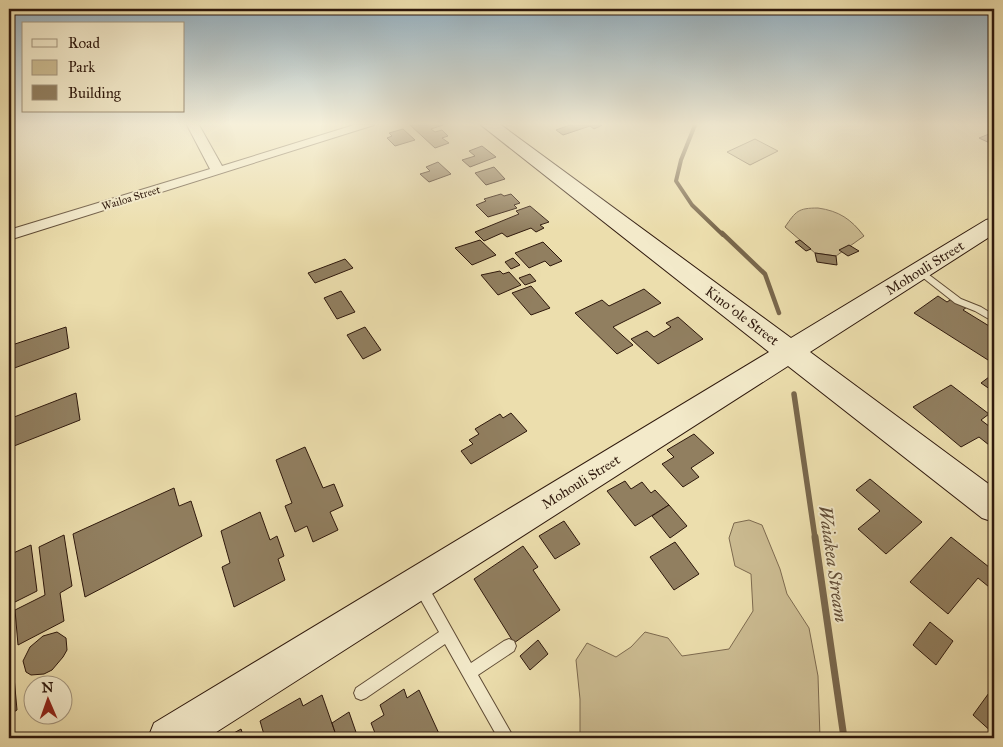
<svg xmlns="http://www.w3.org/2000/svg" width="1003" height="747" font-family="'IM FELL Great Primer',serif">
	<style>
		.green { fill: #ccbc92; stroke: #7d6a4f }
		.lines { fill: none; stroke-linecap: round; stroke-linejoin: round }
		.stream-far3 { stroke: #79674c; stroke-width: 4 }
		.stream-far2 { stroke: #79674c; stroke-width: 4.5 }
		.stream-far1 { stroke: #79674c; stroke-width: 5.5 }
		.stream { stroke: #79674c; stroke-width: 7 }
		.building { fill: #917f60; stroke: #2e180c }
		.lane-casing { stroke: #5e4a34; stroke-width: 2 }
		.street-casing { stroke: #5e4a34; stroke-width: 2 }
		.secondary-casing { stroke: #2e180c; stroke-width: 2 }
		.lane { fill: #f3eaca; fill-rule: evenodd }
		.street { fill: #f3eaca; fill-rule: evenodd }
		.secondary { fill: #f3eaca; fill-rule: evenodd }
		.labels { text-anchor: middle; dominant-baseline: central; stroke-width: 4; stroke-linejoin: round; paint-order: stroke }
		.far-street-label { font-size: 11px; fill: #2e180c; stroke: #f3eaca }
		.street-label { font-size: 14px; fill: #2e180c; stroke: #f3eaca }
		.near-water-label { font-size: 18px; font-style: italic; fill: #604c36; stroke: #f3eaca }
	</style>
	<rect width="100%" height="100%" fill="#ecdead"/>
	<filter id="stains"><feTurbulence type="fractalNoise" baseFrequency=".004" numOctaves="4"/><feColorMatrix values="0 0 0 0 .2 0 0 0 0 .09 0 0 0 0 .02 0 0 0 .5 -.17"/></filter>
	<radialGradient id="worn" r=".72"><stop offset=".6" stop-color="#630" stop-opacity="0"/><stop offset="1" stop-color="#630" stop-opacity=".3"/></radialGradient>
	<g class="green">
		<polygon points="755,139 778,151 750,165 727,152"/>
		<path d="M 818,208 C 839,211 851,219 864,236 L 836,256 L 815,253 L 785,227 C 796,211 798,208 818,208 Z"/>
		<polygon points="749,520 762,525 780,569 787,594 809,628 818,676 820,738 580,738 580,699 576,660 587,643 616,657 631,647 645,632 668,638 682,656 729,649 753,611 751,574 735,566 729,538 734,523"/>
	</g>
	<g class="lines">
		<polyline class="stream-far3" points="695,125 681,160 676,181 692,205 723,235"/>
		<polyline class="stream-far2" points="722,233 765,274 779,313"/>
		<polyline class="stream-far1" points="794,394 815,538"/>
		<polyline class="stream" points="815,537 844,738"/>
	</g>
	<g class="building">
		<polygon points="410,125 443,125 431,129 435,132 442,130 448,136 442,138 449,143 435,148"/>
		<polygon points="570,125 602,125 594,129 590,126 563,135 556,130"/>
		<polygon points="403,129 415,140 395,146 387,138 392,136 389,133"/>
		<polygon points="994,132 994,145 979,138"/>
		<polygon points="482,146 496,157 470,167 462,160 475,156 469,151"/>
		<polygon points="438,162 451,174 429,182 420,174 430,171 426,167"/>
		<polygon points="494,167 505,179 486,185 475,173"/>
		<polygon points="501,194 504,196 511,194 520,203 514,205 517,208 488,217 476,205 486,201 484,199"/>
		<polygon points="530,206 549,222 540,225 544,228 536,232 531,228 507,237 502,233 484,241 475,232 519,214 516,211"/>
		<polygon points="480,240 496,255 472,265 455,248"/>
		<polygon points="800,240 811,249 806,251 795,242"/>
		<polygon points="543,242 562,261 550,266 545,261 529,268 515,253"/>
		<polygon points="849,245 859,251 848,256 839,250"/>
		<polygon points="815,253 836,256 837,265 817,262"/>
		<polygon points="513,258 520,265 511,269 505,262"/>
		<polygon points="345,259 353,268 315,283 308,273"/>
		<polygon points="500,271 503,274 509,272 521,285 498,295 481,275"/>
		<polygon points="530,274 536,281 525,285 519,278"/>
		<polygon points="531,286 550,308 531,315 512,293"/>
		<polygon points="644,289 661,303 613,327 633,345 617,354 575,313 602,300 609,306"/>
		<polygon points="341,291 355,312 337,319 324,298"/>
		<polygon points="938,296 947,302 953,298 967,307 963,310 994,329 994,355 988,360 914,313"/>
		<polygon points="678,317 703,339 658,364 631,339 647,331 654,337 671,327 666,323"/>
		<polygon points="66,327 69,348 9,370 9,346"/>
		<polygon points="365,327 381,350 363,359 347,335"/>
		<polygon points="989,377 994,381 994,392 981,383"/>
		<polygon points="951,385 989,414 981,420 994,430 994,442 989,445 979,437 961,447 913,407"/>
		<polygon points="76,393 80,420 9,448 9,419"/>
		<polygon points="511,413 527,431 471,464 461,451 473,444 469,440 479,434 475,429 500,414 503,418"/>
		<polygon points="694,434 714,453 691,468 699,477 683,487 662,464 674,457 667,450"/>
		<polygon points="305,447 323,488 334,484 343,506 330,512 338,530 313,542 307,526 295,532 285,506 292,503 276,460"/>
		<polygon points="870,479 922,522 886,554 858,529 880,511 856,490"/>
		<polygon points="625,481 631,489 642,482 651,493 655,490 669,505 635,526 607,491"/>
		<polygon points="174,488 179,506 191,501 202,536 85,597 73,534"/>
		<polygon points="669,505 687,526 670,538 652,516"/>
		<polygon points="260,512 270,540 277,536 284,556 278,559 285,580 234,607 222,567 230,563 221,531"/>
		<polygon points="564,521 580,544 555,559 539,536"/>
		<polygon points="64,535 72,586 60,593 64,621 18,645 15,610 45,595 39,547"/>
		<polygon points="951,537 994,571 994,591 978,578 948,614 910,582"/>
		<polygon points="675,542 699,574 674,590 650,557"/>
		<polygon points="31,545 37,591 9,605 9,555"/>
		<polygon points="523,546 538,567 533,570 560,610 514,643 474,579"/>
		<polygon points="9,621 17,710 9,715"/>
		<polygon points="930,622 953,641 936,665 913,645"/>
		<polygon points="57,632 66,638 67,650 63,657 52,670 44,674 31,675 26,672 23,661 30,647 43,636"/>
		<polygon points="538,640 548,654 530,670 520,656"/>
		<polygon points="994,686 994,734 973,715"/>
		<polygon points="404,689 407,698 419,690 441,738 377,738 371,723 384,715 380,705"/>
		<polygon points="322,695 337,738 265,738 260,721 300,698 303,706"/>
		<polygon points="349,712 358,738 337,738 332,723"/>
		<polygon points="241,729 244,738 225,738"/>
	</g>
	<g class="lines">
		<defs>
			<g id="lane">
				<polygon points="920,268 961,299 981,307 994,315 994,322 975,311 955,303 917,273 916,271"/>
				<polygon points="420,579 425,581 471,663 504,641 509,639 514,641 516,646 514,651 478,675 514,738 498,738 445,644 366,698 361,700 356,698 354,693 356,688 439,632 413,586 415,581"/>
			</g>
			<polygon id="street" points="187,125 199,125 222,166 354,125 374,125 9,240 9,230 210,169"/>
			<polygon id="secondary" points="481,125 501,125 791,338 986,220 994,218 994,234 810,352 994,488 994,522 982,518 788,366 207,738 148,738 154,723 769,352"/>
		</defs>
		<use href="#lane" class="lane-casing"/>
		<use href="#street" class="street-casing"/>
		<use href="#secondary" class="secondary-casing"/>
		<use href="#lane" class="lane"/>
		<use href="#street" class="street"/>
		<use href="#secondary" class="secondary"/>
	</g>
	<linearGradient id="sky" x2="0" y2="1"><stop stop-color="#8faaba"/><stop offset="0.54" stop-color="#f6f0da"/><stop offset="1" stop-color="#f6f0da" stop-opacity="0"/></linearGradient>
	<rect width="1003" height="230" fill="url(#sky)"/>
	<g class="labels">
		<g class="far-street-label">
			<text transform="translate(131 198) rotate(-17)">Wailoa Street</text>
		</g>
		<g class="street-label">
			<text transform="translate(925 268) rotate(-32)">Mohouli Street</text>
			<text transform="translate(742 316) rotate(37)">Kinoʻole Street</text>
			<text transform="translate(581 482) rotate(-32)">Mohouli Street</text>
		</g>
		<g class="near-water-label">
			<text transform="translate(833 564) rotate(82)">Waiakea Stream</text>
		</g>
	</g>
	<rect width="1003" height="747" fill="none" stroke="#ecdead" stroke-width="30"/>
	<rect x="10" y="10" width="983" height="727" fill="none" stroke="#2e180c" stroke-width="2.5"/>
	<rect x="15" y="15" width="973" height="717" fill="none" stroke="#2e180c"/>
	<rect x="22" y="22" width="162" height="90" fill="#f3eaca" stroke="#a4967e"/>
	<rect x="32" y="39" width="25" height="8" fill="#f3eaca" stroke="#a4967e"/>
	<text x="68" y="48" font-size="15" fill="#2e180c">Road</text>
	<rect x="32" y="60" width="25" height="15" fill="#ccbc92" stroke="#a4967e"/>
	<text x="68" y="72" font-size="15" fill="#2e180c">Park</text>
	<rect x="32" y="85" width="25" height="15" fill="#917f60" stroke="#a4967e"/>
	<text x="68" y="98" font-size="15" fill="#2e180c">Building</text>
	<g transform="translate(48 700) rotate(358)"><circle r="24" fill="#f3eaca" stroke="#a4967e"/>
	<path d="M0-4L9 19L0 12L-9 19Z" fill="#8f2418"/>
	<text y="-8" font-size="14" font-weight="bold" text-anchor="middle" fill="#2e180c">N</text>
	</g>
	<rect width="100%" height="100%" filter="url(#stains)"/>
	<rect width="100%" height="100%" fill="url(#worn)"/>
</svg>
